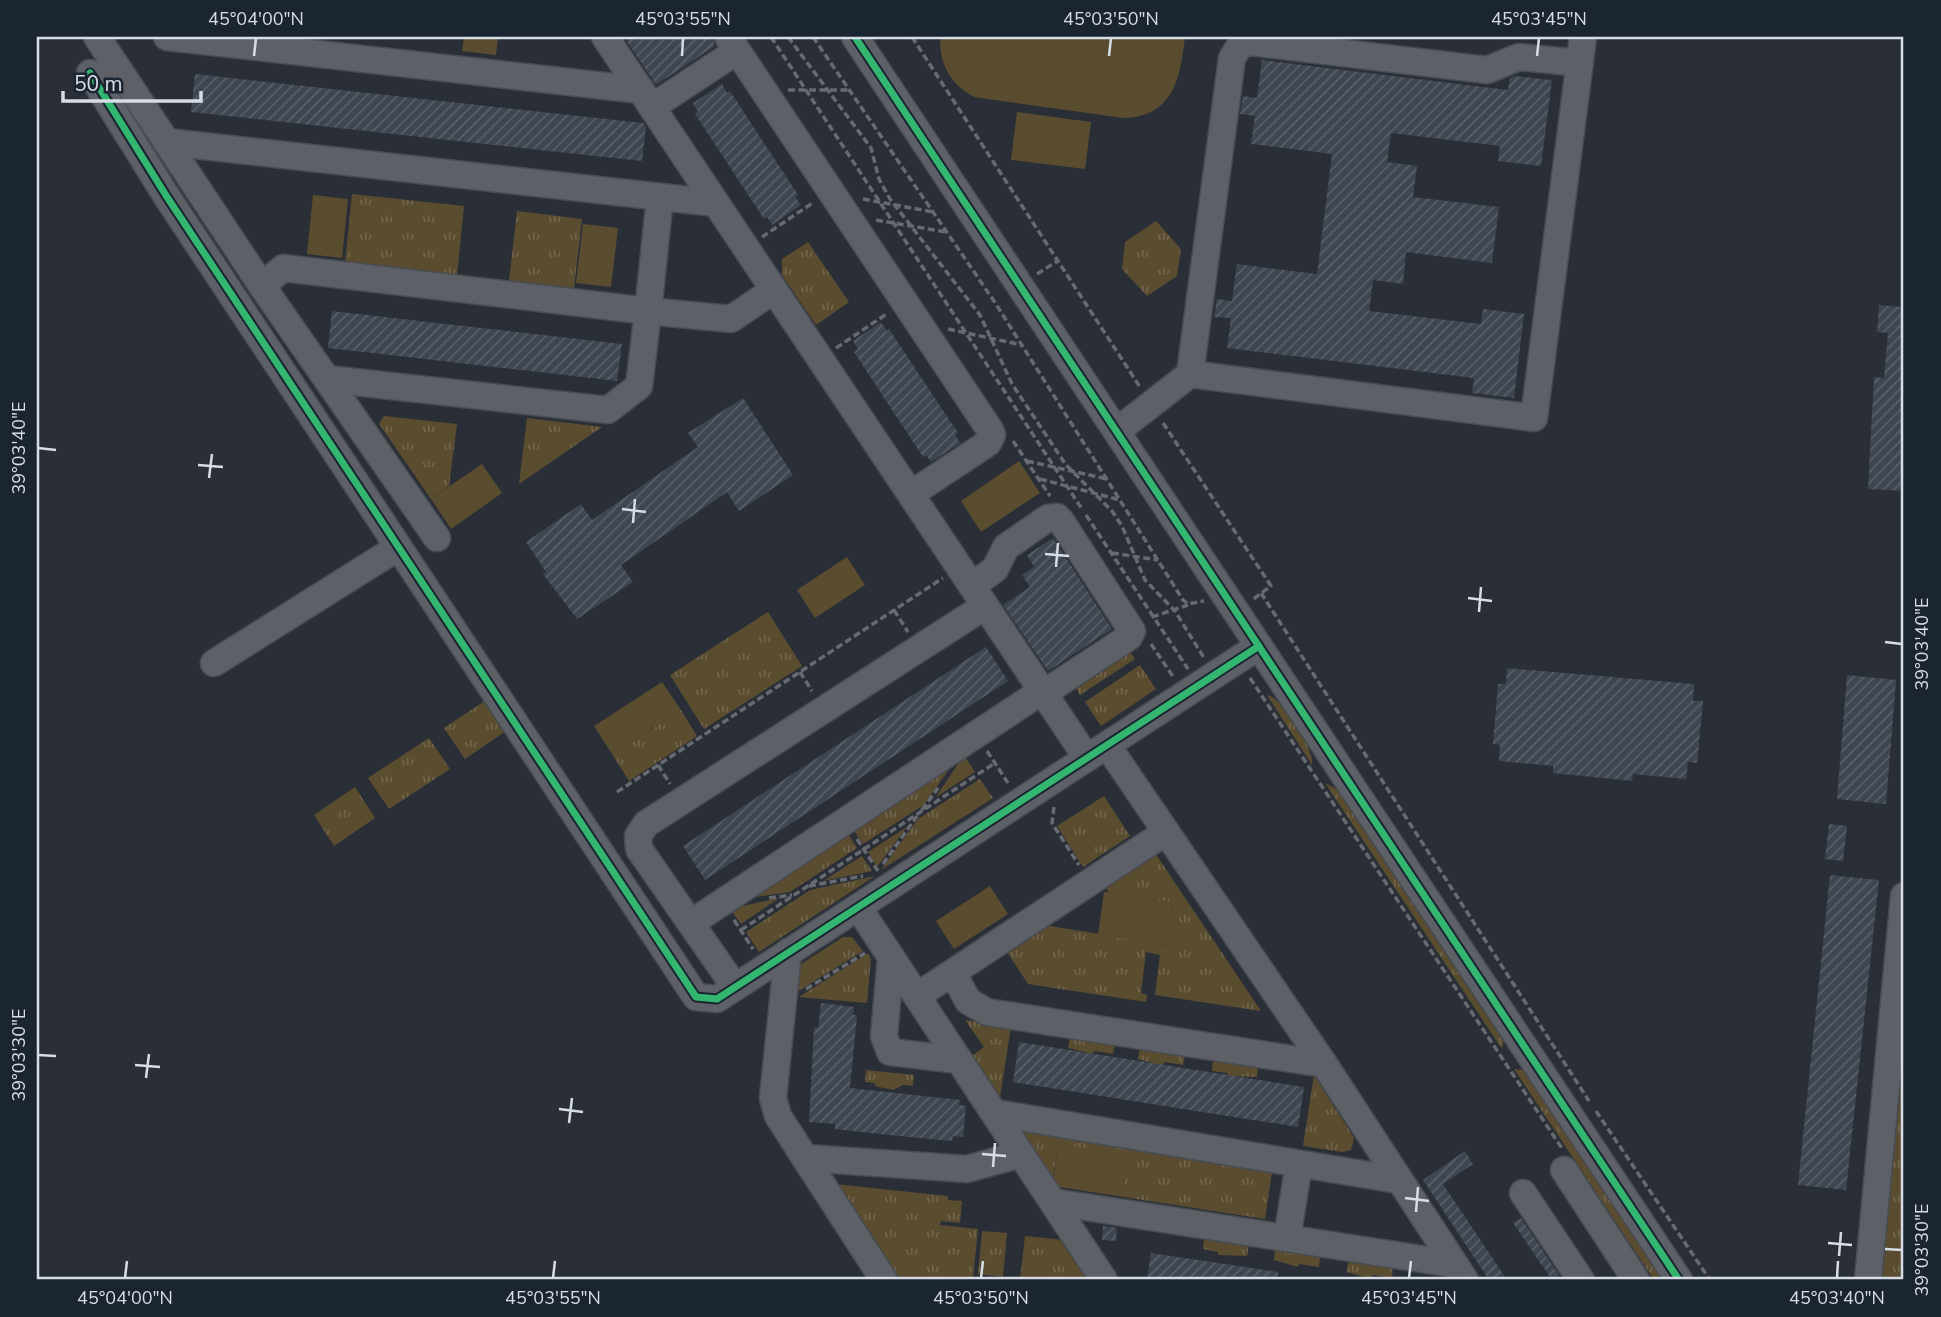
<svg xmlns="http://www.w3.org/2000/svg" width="1941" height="1317" font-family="'Nunito Sans',sans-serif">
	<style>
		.grass { fill: url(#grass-tufts) }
		.pitch { fill: #5a4c2f }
		.building { fill: url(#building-hatch) }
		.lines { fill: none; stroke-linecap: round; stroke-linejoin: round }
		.minor-casing { stroke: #474b52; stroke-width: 29 }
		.path { stroke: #676a70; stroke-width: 3.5; stroke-dasharray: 7 3.5; stroke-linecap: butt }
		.minor { stroke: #5d6167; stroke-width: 26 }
		.cycleway-casing { stroke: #1b2431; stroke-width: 11 }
		.cycleway { stroke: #33b770; stroke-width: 7 }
		.ticks { fill: none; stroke: #d7dde6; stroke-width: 2.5 }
		.neatline { fill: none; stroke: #d7dde6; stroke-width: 2.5 }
		.ticks-label { font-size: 18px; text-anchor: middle; fill: #d7dde6 }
	</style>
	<defs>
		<pattern id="grass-tufts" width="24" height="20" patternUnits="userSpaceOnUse" patternTransform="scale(1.75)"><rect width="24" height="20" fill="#5a4c2f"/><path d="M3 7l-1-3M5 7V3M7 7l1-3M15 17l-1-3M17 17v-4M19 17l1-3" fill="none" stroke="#71654d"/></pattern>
		<pattern id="building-hatch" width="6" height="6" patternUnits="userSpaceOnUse" patternTransform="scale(1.75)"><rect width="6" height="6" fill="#3e4651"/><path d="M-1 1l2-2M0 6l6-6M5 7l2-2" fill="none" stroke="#59606a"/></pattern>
	</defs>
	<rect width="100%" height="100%" fill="#2a2f37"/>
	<g class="grass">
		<polygon points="352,194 464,206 457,275 345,263"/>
		<polygon points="517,211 582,219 574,288 509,281"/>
		<polygon points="1156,221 1181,249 1177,276 1147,296 1122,269 1125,242"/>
		<polygon points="808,242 849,302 816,325 782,275 782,259"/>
		<polygon points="384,416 457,424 449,486 431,499 379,424"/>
		<polygon points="527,418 602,427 519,484"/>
		<polygon points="768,612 802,666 704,729 670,675"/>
		<polygon points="1126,645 1135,659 1080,695 1072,681"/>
		<polygon points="1140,665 1156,689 1101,726 1085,702"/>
		<path d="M 1267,695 C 1281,696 1315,750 1312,765 Z"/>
		<polygon points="486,700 506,731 465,759 444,728"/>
		<polygon points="681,710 697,736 629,781 612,754"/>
		<polygon points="429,738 450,769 389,809 368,778"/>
		<polygon points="959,755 924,805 863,844 850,825"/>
		<polygon points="964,755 975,772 936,797"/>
		<polygon points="980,779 993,798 881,870 918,819"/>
		<polygon points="1325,783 1338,790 1504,1039 1502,1049"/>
		<polygon points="355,787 375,818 334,846 314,815"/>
		<polygon points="1104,796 1130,836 1083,867 1057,826"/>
		<polygon points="907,827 877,867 868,852"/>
		<polygon points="845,829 857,848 790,892 735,900"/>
		<polygon points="1153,850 1261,1011 1155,995 1160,955 1146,952 1141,993 1147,995 1146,1002 1028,984 1006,950 1044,925 1167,945 1173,903 1109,893 1104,884"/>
		<polygon points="862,856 872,871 823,881"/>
		<polygon points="875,876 759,952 746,932 810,890"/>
		<polygon points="779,898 741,924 730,909"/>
		<polygon points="843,937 852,937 863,951 790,996 798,966"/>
		<polygon points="868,953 871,959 867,1003 799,997"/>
		<polygon points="1904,961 1904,1235 1900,1280 1875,1280"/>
		<polygon points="965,1020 1011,1027 1000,1097 996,1097 969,1058 984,1047"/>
		<polygon points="1070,1037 1115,1043 1113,1054 1094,1051 1093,1054 1068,1048"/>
		<polygon points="1140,1048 1185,1054 1183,1065 1164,1062 1163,1066 1138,1059"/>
		<polygon points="1213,1060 1258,1066 1257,1077 1227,1076 1228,1073 1212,1071"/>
		<polygon points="1514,1069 1524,1070 1663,1280 1654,1280"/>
		<polygon points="866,1070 914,1075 913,1086 903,1085 893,1090 875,1086 875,1083 865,1082"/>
		<polygon points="1314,1075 1354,1138 1351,1150 1342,1152 1303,1146"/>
		<polygon points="1029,1127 1273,1165 1265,1219 1053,1186 1059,1144 1053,1178 1022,1132"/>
		<polygon points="835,1184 948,1196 948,1200 962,1201 960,1223 941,1221 940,1225 978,1229 973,1278 989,1280 899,1280 848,1198"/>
		<polygon points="982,1231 1007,1233 1003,1277 978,1274"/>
		<polygon points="1025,1236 1064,1240 1089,1280 1020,1280"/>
		<polygon points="1204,1238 1249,1245 1247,1256 1218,1255 1218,1252 1203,1249"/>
		<polygon points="1275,1250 1320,1256 1319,1267 1299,1264 1298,1267 1274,1260"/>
		<polygon points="1348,1261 1393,1267 1392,1278 1372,1275 1371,1279 1347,1272"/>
	</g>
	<g class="pitch">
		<polygon points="464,37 498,37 496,55 462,51"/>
		<path d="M 940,37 L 1185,37 C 1180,77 1174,117 1123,118 L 974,97 C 949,83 940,65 940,37 Z"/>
		<polygon points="1017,112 1091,122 1085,169 1011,160"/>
		<polygon points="313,195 348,199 342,258 307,254"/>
		<polygon points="583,224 618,228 611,287 576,283"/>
		<polygon points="1019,461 1040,493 981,532 961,501"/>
		<polygon points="482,464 502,493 451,529 431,499"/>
		<polygon points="847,557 865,585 815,618 797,590"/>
		<polygon points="662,682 681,710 612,754 594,726"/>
		<polygon points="990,886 1008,914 954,949 936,921"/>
		<polygon points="1104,892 1173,903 1168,945 1098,935"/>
		<polygon points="1059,1144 1129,1155 1123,1192 1053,1181"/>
	</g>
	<g class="building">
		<polygon points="624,37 712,37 715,46 656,85"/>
		<polygon points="1262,60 1508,90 1510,78 1515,76 1552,80 1541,166 1498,161 1500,146 1391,133 1387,162 1417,166 1413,197 1499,207 1492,263 1406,252 1403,284 1373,280 1369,311 1481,324 1483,309 1524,314 1514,398 1472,393 1474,378 1227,348 1231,318 1214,317 1217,299 1232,301 1237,264 1317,274 1332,154 1251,144 1255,116 1240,114 1243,96 1257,98"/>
		<polygon points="195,74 643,123 646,127 642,161 191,112"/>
		<polygon points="722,84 727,93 730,91 798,195 795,197 801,205 772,225 767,217 764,219 695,114 698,112 693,103"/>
		<polygon points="1879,305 1904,307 1904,491 1868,489 1874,377 1884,378 1888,333 1877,332"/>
		<polygon points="332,311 622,344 617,381 328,348"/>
		<polygon points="881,322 887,331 889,329 958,433 955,435 960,443 931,462 926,455 923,457 854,352 858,349 853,341"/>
		<polygon points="743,398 793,475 739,511 727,492 621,565 633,582 577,619 543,574 546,572 526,542 581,504 592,520 698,447 688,433"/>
		<polygon points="1053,538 1112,629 1048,671 1003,605 1030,587 1022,575 1034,567 1027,555"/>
		<polygon points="986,647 1008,681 705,880 683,846"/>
		<polygon points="1507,668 1694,684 1693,701 1703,701 1697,763 1688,762 1686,779 1633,774 1632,781 1553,773 1553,766 1499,761 1500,745 1493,744 1498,684 1506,684"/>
		<polygon points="1847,675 1896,680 1886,804 1837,799"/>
		<polygon points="1829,824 1847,826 1843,861 1825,859"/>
		<polygon points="1830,875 1879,880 1846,1190 1798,1185"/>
		<polygon points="821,1003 854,1007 853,1015 857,1015 850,1088 960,1100 959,1105 966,1106 963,1137 953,1136 952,1141 899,1136 835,1129 835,1124 809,1122 814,1028 818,1028"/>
		<polygon points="1019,1042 1304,1087 1298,1127 1013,1082"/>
		<polygon points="1465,1151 1473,1164 1443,1184 1507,1280 1489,1280 1423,1180"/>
		<polygon points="1521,1218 1559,1275 1552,1280 1513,1223"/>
		<polygon points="1103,1226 1117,1228 1116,1241 1102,1240"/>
		<polygon points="1151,1253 1278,1272 1277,1280 1147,1280"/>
	</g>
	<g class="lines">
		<defs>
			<g id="minor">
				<polyline points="97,37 262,286 437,538"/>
				<polyline points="167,37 641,90"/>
				<polyline points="605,37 1087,758"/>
				<polyline points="728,37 990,430 992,435 988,443 911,494"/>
				<polyline points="855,37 1679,1280"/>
				<polyline points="90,73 167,197 696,997 717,999 1259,646"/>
				<polyline points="652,107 737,51"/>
				<polyline points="167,142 716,203"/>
				<polyline points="660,197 648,311 731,319 774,290"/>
				<polyline points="262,286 283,268 648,311 639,386 608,410 327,379"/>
				<polyline points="1190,374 1232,58 1241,44 1250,42 1487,70 1519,57 1580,63"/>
				<polyline points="1117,431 1190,374 1534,418 1583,37"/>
				<polyline points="972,586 995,569 1006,547 1048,518 1057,517 1061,521 1132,631 1129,637 1044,693"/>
				<polyline points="214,663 397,548"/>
				<polyline points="1107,745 1324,1064 1465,1280"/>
				<polyline points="858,907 1104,1280"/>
				<polyline points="691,923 1042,691"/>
				<polyline points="788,952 773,1098 778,1116 805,1158 967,1169 1021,1154"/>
				<polyline points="891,957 884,1036 890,1052 959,1060"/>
				<polyline points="953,973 968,1001 987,1012 1324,1064"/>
				<polyline points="735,987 639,849 638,836 646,824 985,606"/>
				<polyline points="917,996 1166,832"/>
				<polyline points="995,1113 1398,1180"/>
				<polyline points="805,1158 884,1280"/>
				<polyline points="1564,1170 1636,1280"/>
				<polyline points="1523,1193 1581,1280"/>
				<polyline points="1053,1202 1454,1264"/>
				<polyline points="1287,1238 1299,1164"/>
				<polyline points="1868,1280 1904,896"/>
			</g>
		</defs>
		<use href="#minor" class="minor-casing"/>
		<g class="path">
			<polyline points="771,37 1082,509"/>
			<polyline points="788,37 871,148 879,179 890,199 980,315 1012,384 1066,465 1112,511 1122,526 1145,580 1175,611 1204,658"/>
			<polyline points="813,37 994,301 1183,600 1188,604 1204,601"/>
			<polyline points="912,37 1140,387"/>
			<polyline points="788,90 849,90"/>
			<polyline points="863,199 933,212"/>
			<polyline points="876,220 946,232"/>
			<polyline points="762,237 814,202"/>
			<polyline points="1037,274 1059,260"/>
			<polyline points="948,329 1022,345"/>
			<polyline points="836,348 888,313"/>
			<polyline points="1163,423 1271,586 1252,600"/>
			<polyline points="1013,441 1050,496"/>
			<polyline points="1027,461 1107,479"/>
			<polyline points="1040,479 1120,500"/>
			<polyline points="1086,515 1188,669"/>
			<polyline points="1112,553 1158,560"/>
			<polyline points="1261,593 1589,1101"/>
			<polyline points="894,610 908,632"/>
			<polyline points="1152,617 1188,605"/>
			<polyline points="1151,644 1174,678"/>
			<polyline points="800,672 812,691"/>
			<polyline points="1250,678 1563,1150"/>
			<polyline points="987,751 1008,783"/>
			<polyline points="658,765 670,784"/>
			<polyline points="617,792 943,578"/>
			<polyline points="1054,807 1052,823 1079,865"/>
			<polyline points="922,810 938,788"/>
			<polyline points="857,839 878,871"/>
			<polyline points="883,864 917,816"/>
			<polyline points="809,886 863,876"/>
			<polyline points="769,898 792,895"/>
			<polyline points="734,920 753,949"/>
			<polyline points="741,930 995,763"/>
			<polyline points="806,989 865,953"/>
			<polyline points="1596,1111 1710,1280"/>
		</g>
		<use href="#minor" class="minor"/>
		<defs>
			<g id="cycleway">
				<polyline points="855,37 1679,1280"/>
				<polyline points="90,73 167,197 696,997 717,999 1259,646"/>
			</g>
		</defs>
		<use href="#cycleway" class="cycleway-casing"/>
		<use href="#cycleway" class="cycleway"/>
	</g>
	<path class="ticks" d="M 254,56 L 256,38M 682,56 L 683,38M 1109,56 L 1111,38M 1537,56 L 1539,38M 38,448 L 56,450M 198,465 L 223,467M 209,478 L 212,454M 622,509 L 646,512M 633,523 L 635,499M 1045,554 L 1069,556M 1056,567 L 1058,543M 1468,598 L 1492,601M 1479,612 L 1481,587M 1885,642 L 1902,644M 38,1055 L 56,1056M 135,1065 L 160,1067M 146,1078 L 149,1054M 559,1109 L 583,1112M 569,1123 L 572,1098M 982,1154 L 1006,1156M 993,1167 L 995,1143M 1405,1198 L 1429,1201M 1416,1212 L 1418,1187M 1828,1243 L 1852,1245M 1885,1249 L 1902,1250M 1839,1256 L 1841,1232M 125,1278 L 127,1261M 553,1278 L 555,1261M 981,1278 L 983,1261M 1409,1278 L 1411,1261M 1837,1278 L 1838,1261"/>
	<rect width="1941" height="1317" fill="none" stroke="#1b2431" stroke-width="77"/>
	<path d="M63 91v10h138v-10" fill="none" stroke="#d7dde6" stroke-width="3.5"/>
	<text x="74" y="91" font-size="21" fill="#d7dde6" stroke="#1b2431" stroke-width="5" paint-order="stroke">50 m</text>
	<rect x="38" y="38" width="1864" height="1240" class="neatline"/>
	<g class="ticks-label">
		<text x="256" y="25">45°04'00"N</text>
		<text x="683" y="25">45°03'55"N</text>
		<text x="1111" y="25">45°03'50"N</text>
		<text x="1539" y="25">45°03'45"N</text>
		<text transform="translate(19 448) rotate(-90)" y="6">39°03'40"E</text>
		<text transform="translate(1922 644) rotate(-90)" y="6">39°03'40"E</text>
		<text transform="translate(19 1055) rotate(-90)" y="6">39°03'30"E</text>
		<text transform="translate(1922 1250) rotate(-90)" y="6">39°03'30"E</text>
		<text x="125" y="1304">45°04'00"N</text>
		<text x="553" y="1304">45°03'55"N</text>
		<text x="981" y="1304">45°03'50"N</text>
		<text x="1409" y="1304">45°03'45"N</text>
		<text x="1837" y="1304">45°03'40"N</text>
	</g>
</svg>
